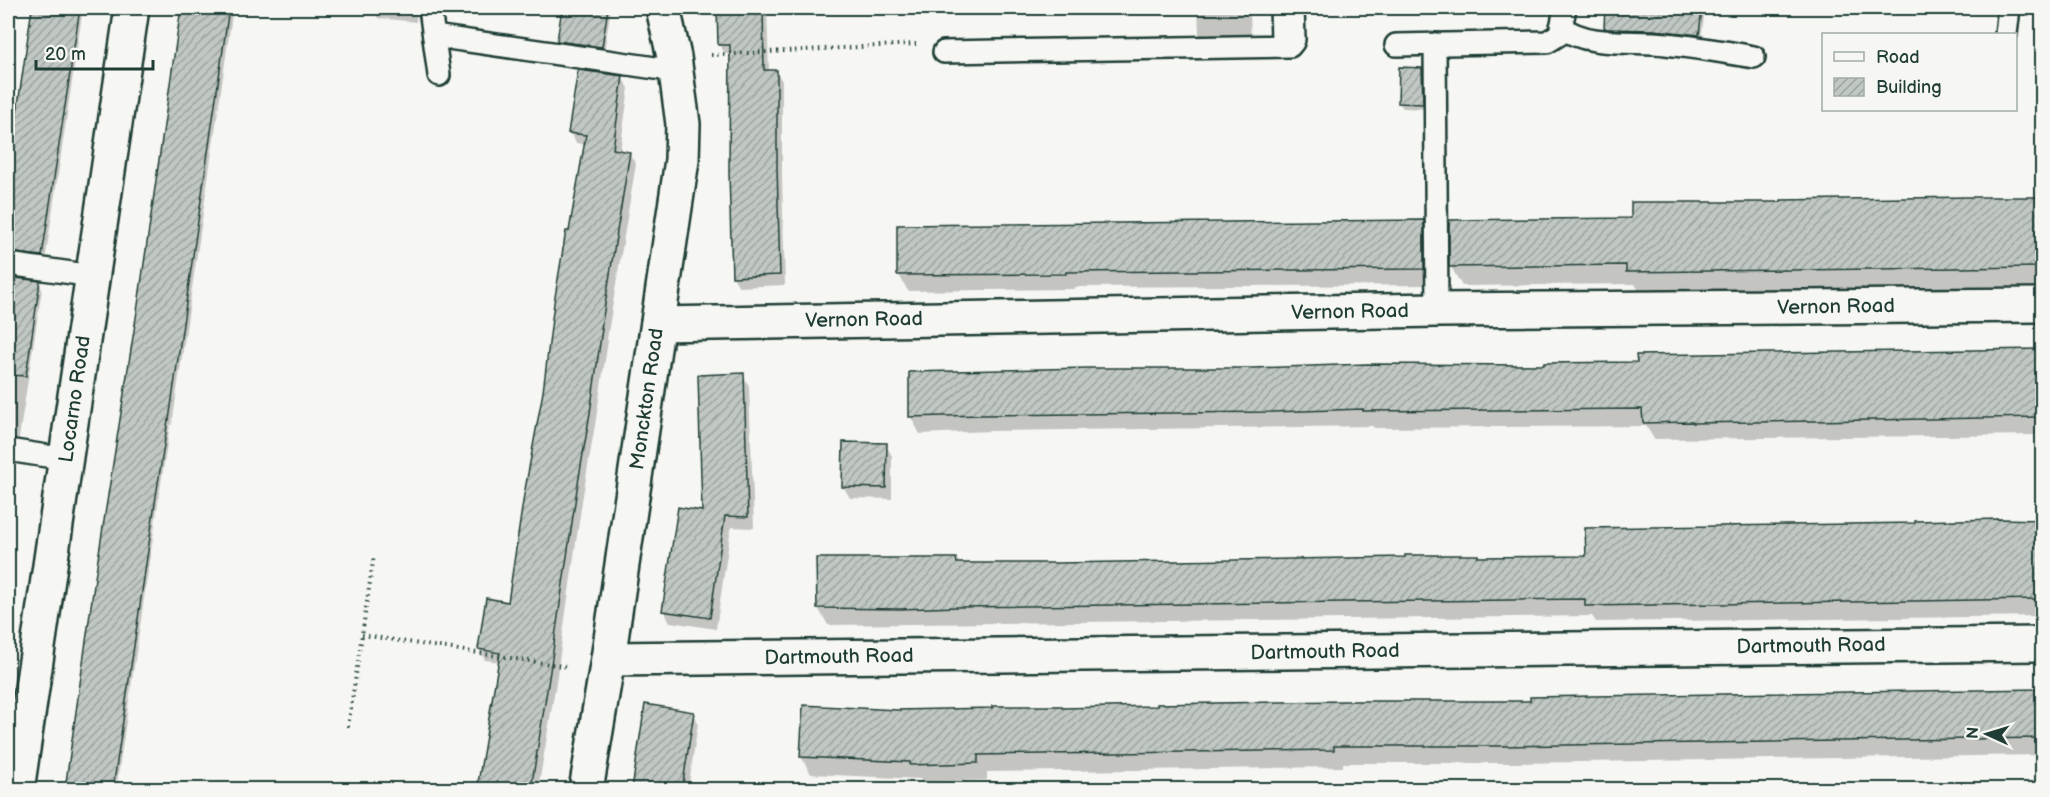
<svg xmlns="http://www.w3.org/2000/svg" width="2050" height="797" font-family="'Balsamiq Sans',sans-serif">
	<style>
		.shadow { fill: #0003 }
		.building { fill: url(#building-hatch); stroke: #1f3d34; stroke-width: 1.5 }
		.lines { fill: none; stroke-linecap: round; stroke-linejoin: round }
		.service-casing { stroke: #1f3d34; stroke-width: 26 }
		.minor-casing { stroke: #1f3d34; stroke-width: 38 }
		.path { stroke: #1f3d34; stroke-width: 4; stroke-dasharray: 1.5 4.5; stroke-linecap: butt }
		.service { stroke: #f6f6f2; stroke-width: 21 }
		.minor { stroke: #f6f6f2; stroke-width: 33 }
		.labels { text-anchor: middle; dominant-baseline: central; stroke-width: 4.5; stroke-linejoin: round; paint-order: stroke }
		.street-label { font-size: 20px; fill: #1f3d34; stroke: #f6f6f2 }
	</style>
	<defs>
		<pattern id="building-hatch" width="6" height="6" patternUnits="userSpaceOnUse" patternTransform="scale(1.5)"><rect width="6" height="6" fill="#c1c8c3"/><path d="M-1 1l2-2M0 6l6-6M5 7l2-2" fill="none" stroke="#9ca49f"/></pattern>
	</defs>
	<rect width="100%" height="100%" fill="#f6f6f2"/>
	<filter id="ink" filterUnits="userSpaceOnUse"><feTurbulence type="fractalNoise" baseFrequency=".0167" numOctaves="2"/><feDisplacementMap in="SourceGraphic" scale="12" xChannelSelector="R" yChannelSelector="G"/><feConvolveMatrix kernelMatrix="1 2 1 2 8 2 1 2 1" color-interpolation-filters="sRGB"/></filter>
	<g filter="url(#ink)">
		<g class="shadow">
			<polygon points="34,8 83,8 45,261 8,258 8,184"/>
			<polygon points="182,8 233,8 172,425 170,425 158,503 116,790 66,790"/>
			<polygon points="371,8 417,8 416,22 378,18"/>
			<polygon points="563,8 611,8 604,52 562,46 559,41"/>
			<polygon points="719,8 767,8 769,71 776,71 782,81 782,178 785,285 739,287 733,277 731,54 725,54 720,45"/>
			<polygon points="1198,8 1250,8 1251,43 1205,44 1199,33"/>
			<polygon points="1640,8 1676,8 1700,11 1704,16 1701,40 1641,35 1637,29"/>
			<polygon points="1422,69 1425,75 1425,109 1403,108 1399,103"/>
			<polygon points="622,78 629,88 620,151 629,153 636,164 607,339 608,341 595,425 582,501 555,689 538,790 479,790 500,662 485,660 479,649 509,603 586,145 576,143 570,133"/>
			<polygon points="2042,200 2042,286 1639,291 1635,284 1462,286 1451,267 1632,219 1782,204"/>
			<polygon points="1423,222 1432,238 1432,285 1074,287 1074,289 908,291 899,275"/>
			<polygon points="8,277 39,283 42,289 18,444 8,444"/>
			<polygon points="2042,350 2042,435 1654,439 1646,426 1374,428 1373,426 991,431 920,434 911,417 910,374 1546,366"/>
			<polygon points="743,375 749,386 754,528 731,527 716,629 670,622 664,611 703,512"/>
			<polygon points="886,445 892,456 892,499 850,498 843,486"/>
			<polygon points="8,464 11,465 14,471 8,517"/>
			<polygon points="2042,520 2042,616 1596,622 1592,616 828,625 818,608 818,559 956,559 958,564 1587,557 1917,525"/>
			<polygon points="2042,691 2042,755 1513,763 1343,763 1343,767 987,772 987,780 922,782 920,779 811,774 801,757 897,711 1532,703"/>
			<polygon points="647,706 693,713 698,723 688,790 634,790"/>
		</g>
		<g class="building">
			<polygon points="32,8 80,8 42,256 8,252 8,174"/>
			<polygon points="181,8 229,8 169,420 168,420 156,496 113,789 65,789 95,578 138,305"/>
			<polygon points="562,8 608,8 602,47 557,41"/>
			<polygon points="717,8 763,8 764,70 777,70 777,167 780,275 732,277 729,173 730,45 718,45"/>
			<polygon points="1605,8 1702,8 1699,35 1654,30 1607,29 1604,27"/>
			<polygon points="1399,67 1422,68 1423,104 1398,103"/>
			<polygon points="578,70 623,76 613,149 630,152 601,329 602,329 590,413 577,489 549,678 531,789 477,789 500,653 478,649 486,598 508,602 524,495 543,392 554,303 566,231 569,231 586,135 568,133"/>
			<polygon points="1968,197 2043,197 2043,267 1626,272 1626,265 1449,267 1449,220 1631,218 1631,202 1781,202 1781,200"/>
			<polygon points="1424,220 1424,269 1066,272 1066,274 897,275 897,225"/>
			<polygon points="8,277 40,281 26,376 8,375"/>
			<polygon points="2043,349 2043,417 1693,423 1692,422 1643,423 1642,409 1363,411 1363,409 1272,412 981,415 909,417 909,372 1089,368 1253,368 1367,364 1544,365 1544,363 1637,362 1636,355"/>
			<polygon points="744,373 748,517 725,516 710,618 662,611 678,507 702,511 698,375"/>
			<polygon points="843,442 887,443 886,488 842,487"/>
			<polygon points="2000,519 2043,520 2043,599 1585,606 1585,599 957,607 901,609 817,608 816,558 956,558 957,563 1059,563 1405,557 1405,555 1478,555 1478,557 1586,556 1585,528 1915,523 1915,521"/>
			<polygon points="2043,689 2043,738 1503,746 1334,746 1334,750 978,755 978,763 910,765 910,762 800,757 803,705 897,710 992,708 992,706 1062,706 1062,708 1157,706 1157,704 1346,701 1530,701 1530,697"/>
			<polygon points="645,704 694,712 682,789 632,789"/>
		</g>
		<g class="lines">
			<defs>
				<g id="service">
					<polyline points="430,8 439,75"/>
					<path d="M 1561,27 C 1589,48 1633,40 1666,44 C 1695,47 1725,52 1754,57"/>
					<polyline points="2006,34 2009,8"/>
					<polyline points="434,36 676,71"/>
					<polyline points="1435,44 1437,310"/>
					<polyline points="1396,45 1547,42 1560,34 1565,8"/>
					<polyline points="944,52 1290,46 1288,39"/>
					<polyline points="8,264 93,276"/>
					<polyline points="8,450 66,459"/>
				</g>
				<g id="minor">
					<polyline points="1287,8 1288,39"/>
					<polyline points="658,324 1437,310 2042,305"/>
					<polyline points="608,659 2042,644"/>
					<polyline points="17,790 132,8"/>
					<polyline points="586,790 608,659 682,160 683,124 674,57 663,8"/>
				</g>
			</defs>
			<use href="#service" class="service-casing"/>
			<use href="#minor" class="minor-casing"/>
			<g class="path">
				<polyline points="711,55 916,44"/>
				<polyline points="362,635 569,667"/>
				<polyline points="348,727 374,555"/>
			</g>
			<use href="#service" class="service"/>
			<use href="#minor" class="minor"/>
		</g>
	</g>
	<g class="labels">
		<g class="street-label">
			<text transform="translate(1836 307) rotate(-1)">Vernon Road</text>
			<text transform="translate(1350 312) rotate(-1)">Vernon Road</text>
			<text transform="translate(864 320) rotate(-1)">Vernon Road</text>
			<text transform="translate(75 399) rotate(-82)">Locarno Road</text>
			<text transform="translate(647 399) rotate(-82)">Monckton Road</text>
			<text transform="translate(1811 646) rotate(-1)">Dartmouth Road</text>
			<text transform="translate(1325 652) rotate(-1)">Dartmouth Road</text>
			<text transform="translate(839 657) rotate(-1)">Dartmouth Road</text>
		</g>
	</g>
	<rect width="2050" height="797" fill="none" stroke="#f6f6f2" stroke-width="30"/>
	<rect x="15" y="15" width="2020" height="767" fill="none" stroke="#1f3d34" stroke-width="2" filter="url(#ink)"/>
	<rect x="1822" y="33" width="195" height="78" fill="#f6f6f2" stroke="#a0aca6" stroke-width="1.5"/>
	<rect x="1834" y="52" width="30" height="9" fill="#f6f6f2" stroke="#a0aca6" stroke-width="1.5"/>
	<text x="1876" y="63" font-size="18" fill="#1f3d34">Road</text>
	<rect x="1834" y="78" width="30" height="18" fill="url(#building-hatch)" stroke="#a0aca6" stroke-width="1.5"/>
	<text x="1876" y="93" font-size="18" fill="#1f3d34">Building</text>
	<g transform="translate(1987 734) rotate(274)" stroke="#f6f6f2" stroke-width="4.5" paint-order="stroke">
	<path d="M0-4.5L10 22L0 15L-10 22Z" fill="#1f3d34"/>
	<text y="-9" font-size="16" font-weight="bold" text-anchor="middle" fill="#1f3d34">N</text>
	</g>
	<path d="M36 60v9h117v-9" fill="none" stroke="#1f3d34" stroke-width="3"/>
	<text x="45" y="60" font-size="18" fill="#1f3d34" stroke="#f6f6f2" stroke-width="4.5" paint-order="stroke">20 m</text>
</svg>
